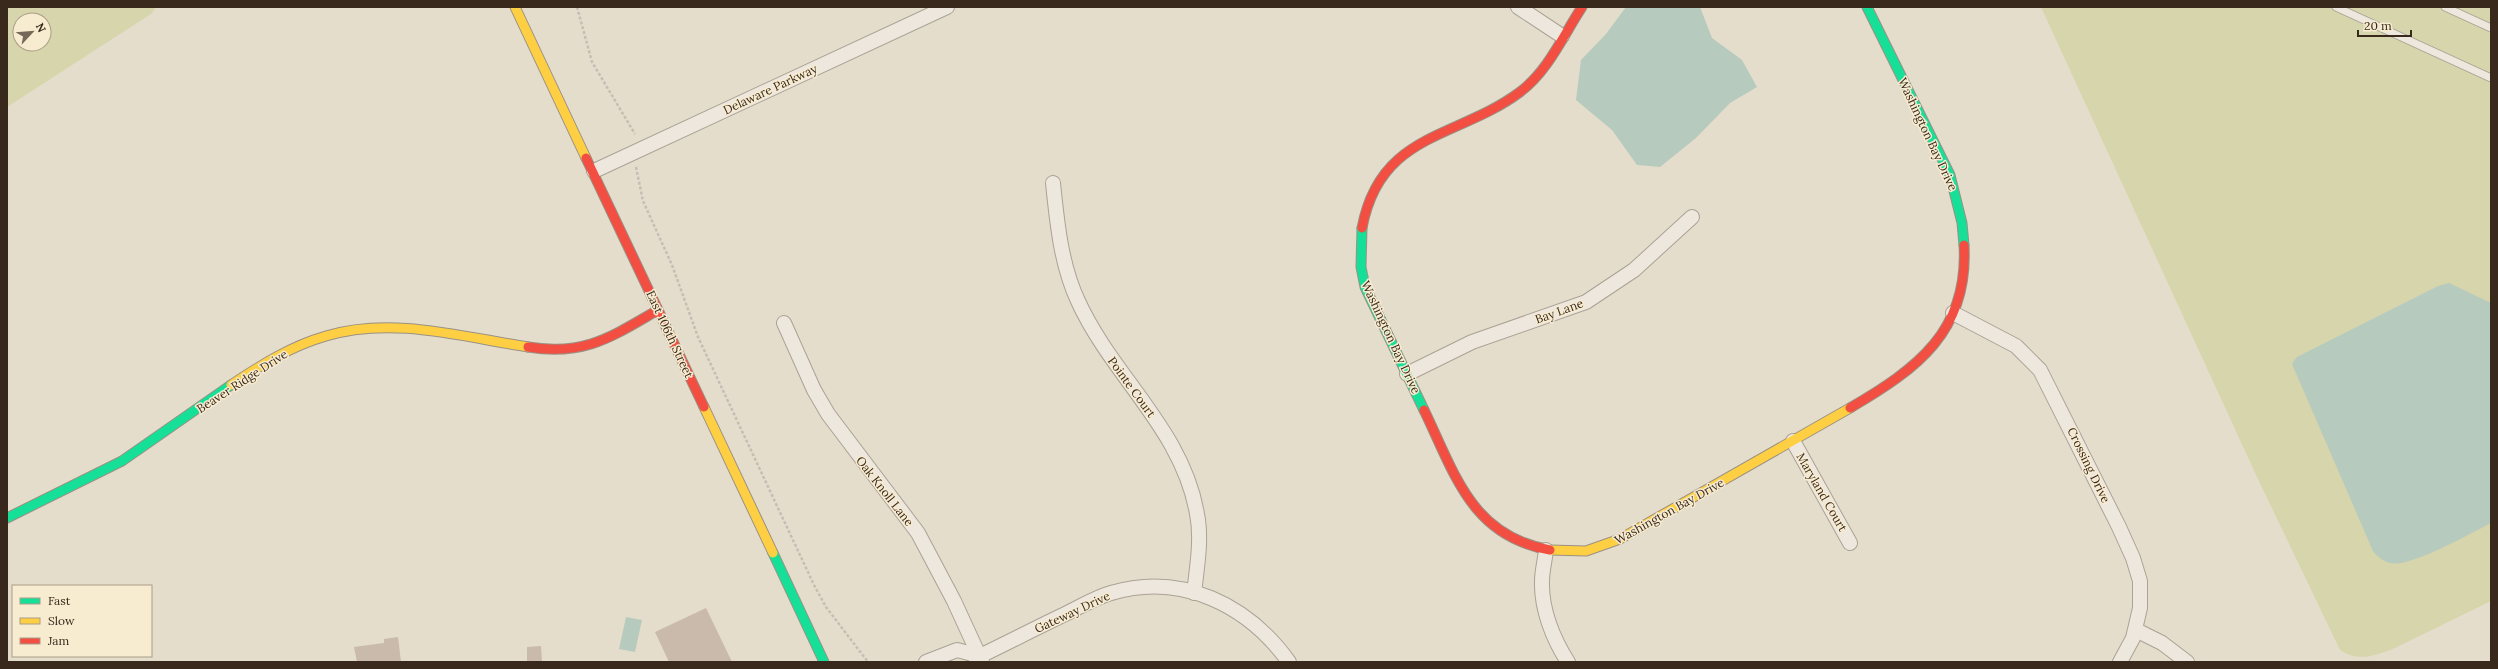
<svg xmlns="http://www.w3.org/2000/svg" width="2498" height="669" font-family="Lora,serif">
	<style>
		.green { fill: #d6d5ac; fill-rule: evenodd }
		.water { fill: #b7cabe }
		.building { fill: #c9baab }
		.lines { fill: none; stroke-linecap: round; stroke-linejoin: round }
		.lane-casing { stroke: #aaa295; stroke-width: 9 }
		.street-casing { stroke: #aaa295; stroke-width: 16 }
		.fast-casing { stroke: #9a9184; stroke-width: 11 }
		.slow-casing { stroke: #9a9184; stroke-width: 11 }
		.jam-casing { stroke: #9a9184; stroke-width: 11 }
		.path { stroke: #c5beb4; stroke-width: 2.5; stroke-dasharray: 3 2; stroke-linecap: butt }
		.lane { stroke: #ede7dd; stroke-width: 7 }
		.street { stroke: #ede7dd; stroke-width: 14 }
		.fast { stroke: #16e098; stroke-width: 9 }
		.slow { stroke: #ffcf43; stroke-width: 9 }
		.jam { stroke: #f24e42; stroke-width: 9 }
		.labels { text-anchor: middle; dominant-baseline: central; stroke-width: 3; stroke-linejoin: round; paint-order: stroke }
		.street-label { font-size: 12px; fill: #39291c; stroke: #f7ebd0 }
	</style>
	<rect width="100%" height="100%" fill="#e5ddcb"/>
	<g class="green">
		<path d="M 7,7 L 156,7 L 151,14 L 7,107 ZM 20,20 L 44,20 L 44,44 L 20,44 Z"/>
		<path d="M 2041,7 L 2491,7 L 2491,601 L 2393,649 C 2373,656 2358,662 2340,650 L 2257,477 Z"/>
	</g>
	<g class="water">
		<polygon points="1626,7 1700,7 1712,38 1742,60 1757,87 1730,103 1696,138 1660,167 1637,165 1612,130 1576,100 1581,60 1606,34"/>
		<path d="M 2449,283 L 2491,303 L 2491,523 C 2471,533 2410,568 2390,563 C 2383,561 2378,557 2373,551 L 2292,364 L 2297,357 L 2438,286 Z"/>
		<polygon points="626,617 642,620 635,652 619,649"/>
	</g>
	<g class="building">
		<polygon points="706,608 732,662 669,662 655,632"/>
		<polygon points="398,637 401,662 357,662 354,647 384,643 384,639"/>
		<polygon points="541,646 542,662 527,662 527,647"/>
	</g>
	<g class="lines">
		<defs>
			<g id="lane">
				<polyline points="2336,7 2491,78"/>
				<polyline points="2445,7 2491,28"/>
			</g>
			<g id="street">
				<polyline points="1518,7 1562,36"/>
				<polyline points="594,171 947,7"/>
				<path d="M 1053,183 C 1057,222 1061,265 1078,301 C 1112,376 1183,430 1197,514 C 1202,539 1197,567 1194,593"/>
				<polyline points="1953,313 2016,346 2040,370 2119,527 2133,558 2140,581 2140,608 2133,638 2120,662"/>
				<polyline points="784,323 814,390 828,414 918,533 954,601 982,662"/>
				<polyline points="1407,374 1472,342 1586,302 1634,270 1692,217"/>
				<polyline points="1793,441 1850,543"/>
				<path d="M 1546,550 C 1545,560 1542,571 1542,581 C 1541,609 1553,639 1568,662"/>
				<polyline points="2136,630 2162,643 2187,662"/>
				<polyline points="926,662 957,650 980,656"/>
				<path d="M 976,662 L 980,656 C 1007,643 1034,629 1061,616 C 1078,608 1094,598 1111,593 C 1182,572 1248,605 1289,662"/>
			</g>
			<g id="fast">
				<polyline points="1867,7 1950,175 1962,223 1964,245"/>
				<polyline points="1362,228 1361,267 1365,287 1424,410"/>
				<polyline points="7,518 122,461 231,385"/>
				<polyline points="773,553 824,662"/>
			</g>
			<g id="slow">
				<polyline points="515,7 586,158"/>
				<path d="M 231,385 C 261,365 291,346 326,336 C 391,316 463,337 528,347"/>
				<polyline points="704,407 773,553"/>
				<polyline points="1550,550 1586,551 1620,539 1850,408"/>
			</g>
			<g id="jam">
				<polyline points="586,158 704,407"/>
				<path d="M 1362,228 C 1380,132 1457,139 1520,92 C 1548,71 1563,36 1582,7"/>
				<path d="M 528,347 C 585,356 611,337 658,310"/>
				<path d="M 1850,408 C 1917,369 1969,331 1964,245"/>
				<path d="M 1424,410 C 1455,474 1471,536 1550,550"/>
			</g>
		</defs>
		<use href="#lane" class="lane-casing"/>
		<use href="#street" class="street-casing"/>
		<use href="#fast" class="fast-casing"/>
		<use href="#slow" class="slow-casing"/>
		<use href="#jam" class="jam-casing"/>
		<g class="path">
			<polyline points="577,7 592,62 635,134"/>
			<polyline points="636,167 643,201 672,265 698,337 814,585 826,607 868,662"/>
		</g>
		<use href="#lane" class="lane"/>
		<use href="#street" class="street"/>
		<use href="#fast" class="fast"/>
		<use href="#slow" class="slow"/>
		<use href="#jam" class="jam"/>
	</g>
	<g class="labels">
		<g class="street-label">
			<text transform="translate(770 89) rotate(-25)">Delaware Parkway</text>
			<text transform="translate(1928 134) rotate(65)">Washington Bay Drive</text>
			<text transform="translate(1559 311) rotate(-20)">Bay Lane</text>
			<text transform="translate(670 334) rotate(65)">East 106th Street</text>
			<text transform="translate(1391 337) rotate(65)">Washington Bay Drive</text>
			<text transform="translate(242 381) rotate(-33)">Beaver Ridge Drive</text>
			<text transform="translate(1132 387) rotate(54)">Pointe Court</text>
			<text transform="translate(2089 465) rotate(64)">Crossing Drive</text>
			<text transform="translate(885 491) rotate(52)">Oak Knoll Lane</text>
			<text transform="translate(1822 492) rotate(60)">Maryland Court</text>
			<text transform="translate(1669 511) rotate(-29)">Washington Bay Drive</text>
			<text transform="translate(1072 612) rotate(-25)">Gateway Drive</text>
		</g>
	</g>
	<rect width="2498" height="669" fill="none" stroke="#39291c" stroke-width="16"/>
	<rect x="12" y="585" width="140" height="72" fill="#f7ebd0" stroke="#ab9d88"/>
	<rect x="20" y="598" width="20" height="6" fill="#16e098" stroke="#ab9d88"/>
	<text x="48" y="605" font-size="12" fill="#39291c">Fast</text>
	<rect x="20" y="618" width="20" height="6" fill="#ffcf43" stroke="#ab9d88"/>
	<text x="48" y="625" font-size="12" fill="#39291c">Slow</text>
	<rect x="20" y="638" width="20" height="6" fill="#f24e42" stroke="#ab9d88"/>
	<text x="48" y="645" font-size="12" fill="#39291c">Jam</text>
	<g transform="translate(32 32) rotate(64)"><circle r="19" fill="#f7ebd0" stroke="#ab9d88"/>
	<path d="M0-3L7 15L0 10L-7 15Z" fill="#756859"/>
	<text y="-6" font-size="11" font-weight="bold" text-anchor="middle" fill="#39291c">N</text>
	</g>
	<path d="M2358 30v6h53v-6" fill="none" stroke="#39291c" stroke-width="2"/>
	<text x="2364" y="30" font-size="12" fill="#39291c" stroke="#f7ebd0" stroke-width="3" paint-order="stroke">20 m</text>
</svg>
